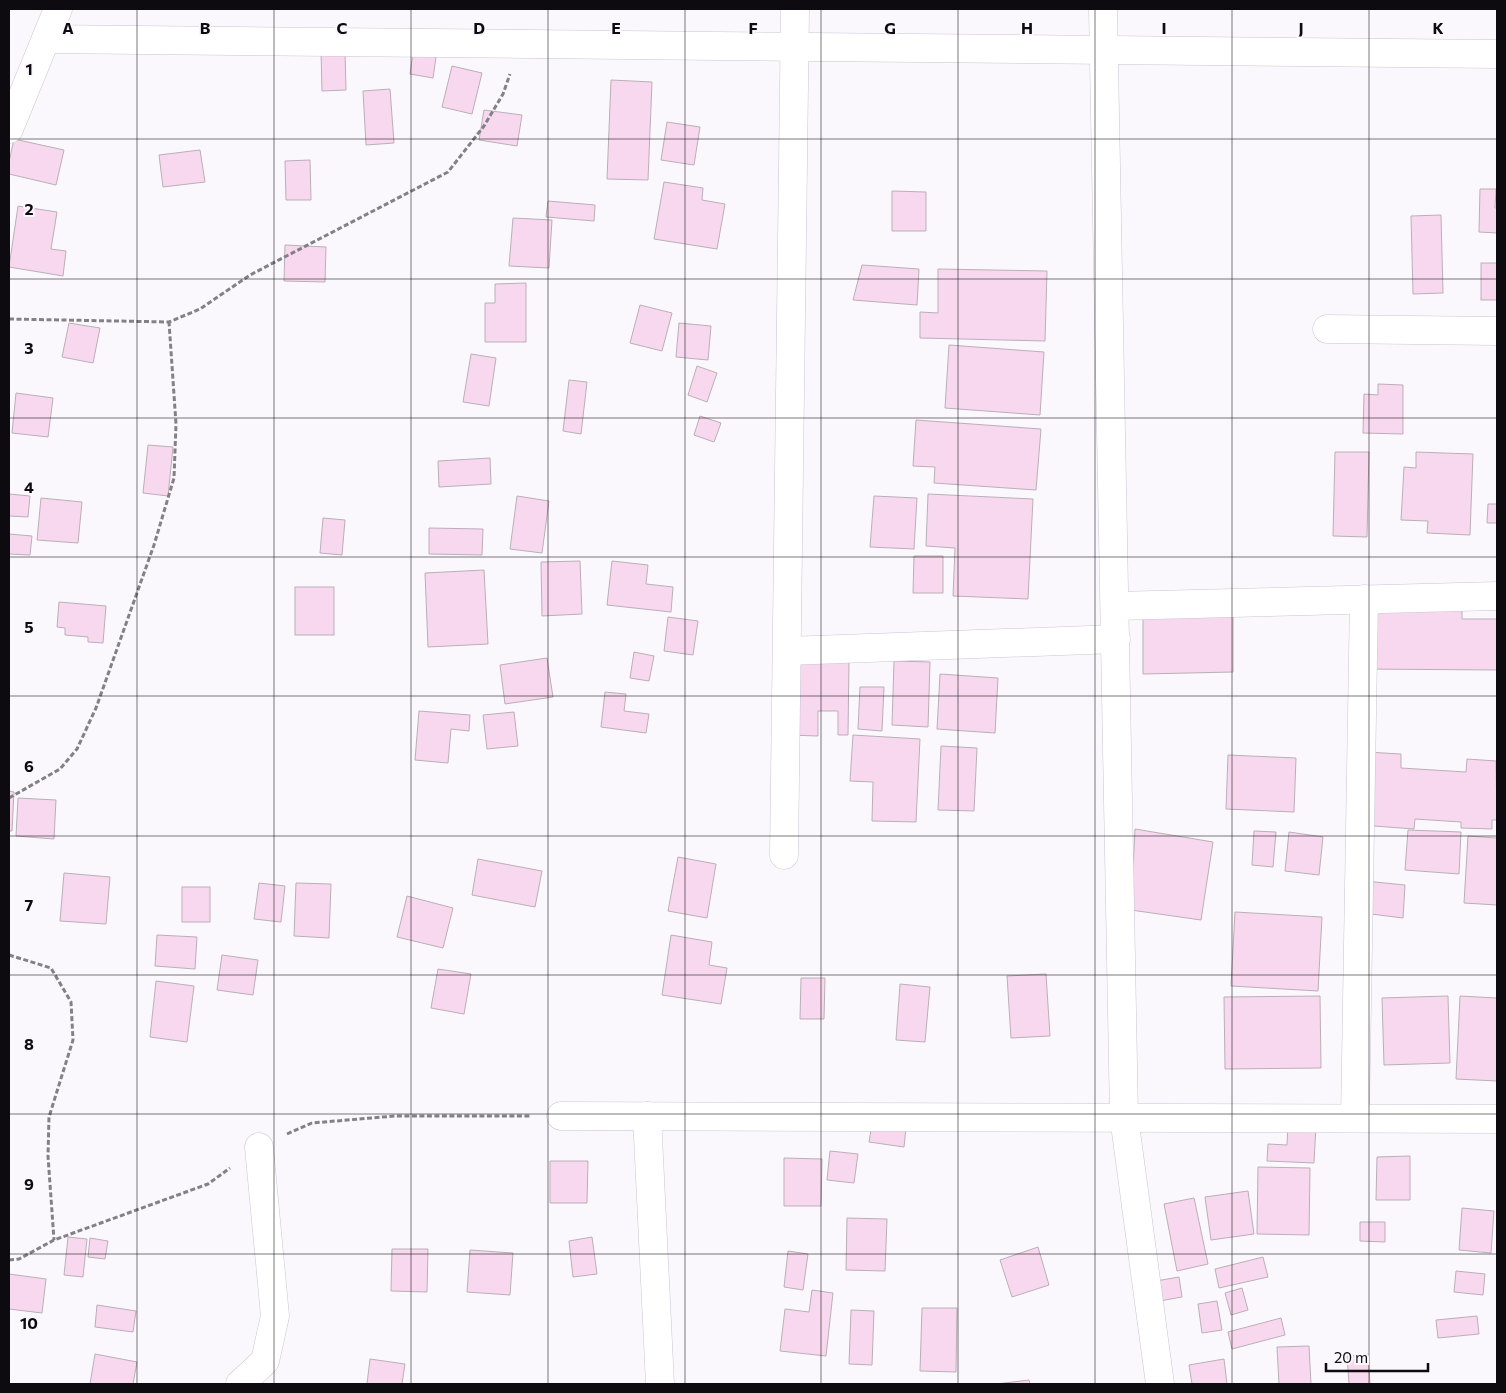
<svg xmlns="http://www.w3.org/2000/svg" width="1506" height="1393" font-family="Commissioner,sans-serif">
	<style>
		.building { fill: #f8d8ee; stroke: #bbafb7 }
		.lines { fill: none; stroke-linecap: round; stroke-linejoin: round }
		.minor-casing { stroke: #cac5d1; stroke-width: 29 }
		.path { stroke: #838185; stroke-width: 3; stroke-dasharray: 5 2.5; stroke-linecap: butt }
		.minor { stroke: #fff; stroke-width: 28 }
		.grid { fill: none; stroke: #0d0b0f; stroke-width: 1; stroke-opacity: 0.55 }
		.grid-label { font-size: 16px; text-anchor: middle; font-weight: bold; fill: #0d0b0f; stroke: #fbf8fd; stroke-width: 4; stroke-linejoin: round; paint-order: stroke }
	</style>
	<rect width="100%" height="100%" fill="#fbf8fd"/>
	<g class="building">
		<polygon points="321,51 345,51 346,90 322,91"/>
		<polygon points="413,53 436,57 433,78 410,74"/>
		<polygon points="452,66 482,73 472,114 442,107"/>
		<polygon points="611,80 652,82 648,180 607,179"/>
		<polygon points="390,89 394,143 366,145 363,91"/>
		<polygon points="484,110 522,115 517,146 479,140"/>
		<polygon points="667,122 700,127 694,165 661,160"/>
		<polygon points="14,139 64,150 56,185 9,174 9,162"/>
		<polygon points="200,150 205,182 163,187 159,155"/>
		<polygon points="310,160 311,200 286,200 285,161"/>
		<polygon points="664,182 703,188 702,200 725,204 717,249 654,239"/>
		<polygon points="1480,189 1496,189 1495,208 1497,208 1497,233 1479,232"/>
		<polygon points="892,191 926,192 926,231 892,231"/>
		<polygon points="548,201 595,205 594,221 546,217"/>
		<polygon points="18,206 57,212 51,249 66,251 63,276 9,267"/>
		<polygon points="1441,215 1443,293 1413,294 1411,216"/>
		<polygon points="513,218 552,220 549,268 509,266"/>
		<polygon points="285,245 326,247 325,282 284,281"/>
		<rect x="1481" y="263" width="16" height="37"/>
		<polygon points="862,265 919,269 917,305 853,300"/>
		<polygon points="938,269 1047,271 1045,341 920,338 920,312 938,313"/>
		<polygon points="526,283 526,342 485,342 485,303 495,303 495,284"/>
		<polygon points="640,305 672,313 662,351 630,343"/>
		<polygon points="69,323 100,328 93,363 62,357"/>
		<polygon points="679,323 711,326 708,360 676,357"/>
		<polygon points="949,345 1044,352 1040,415 945,408"/>
		<polygon points="471,354 496,358 489,406 463,402"/>
		<polygon points="697,366 717,373 707,402 688,395"/>
		<polygon points="569,380 587,382 581,434 563,431"/>
		<polygon points="1378,384 1403,385 1403,434 1363,433 1364,394 1378,395"/>
		<polygon points="16,393 53,398 48,437 12,433"/>
		<polygon points="700,416 721,423 714,442 694,435"/>
		<polygon points="916,420 1041,429 1036,490 934,483 935,467 913,466"/>
		<polygon points="148,445 173,447 168,496 143,493"/>
		<polygon points="1335,452 1369,452 1367,537 1333,536"/>
		<polygon points="1416,452 1473,454 1470,535 1427,533 1428,521 1401,520 1404,467 1416,468"/>
		<polygon points="490,458 491,484 439,487 438,461"/>
		<polygon points="9,494 30,496 28,517 9,516"/>
		<polygon points="928,494 1033,499 1028,599 953,596 955,548 926,546"/>
		<polygon points="517,496 549,501 542,553 510,549"/>
		<polygon points="874,496 917,498 914,549 870,547"/>
		<polygon points="41,498 82,502 78,543 37,540"/>
		<polygon points="1488,504 1497,504 1497,523 1487,523"/>
		<polygon points="323,518 345,520 342,555 320,553"/>
		<polygon points="429,528 483,529 482,555 429,554"/>
		<polygon points="9,534 32,536 30,555 9,554"/>
		<polygon points="914,556 943,556 943,593 913,593"/>
		<polygon points="580,561 582,614 542,616 541,562"/>
		<polygon points="612,561 648,565 646,584 673,587 671,612 607,605"/>
		<polygon points="484,570 488,644 428,647 425,573"/>
		<rect x="295" y="587" width="39" height="48"/>
		<polygon points="1363,596 1462,597 1462,619 1497,619 1497,670 1363,669"/>
		<polygon points="59,602 106,606 103,643 88,642 88,637 65,635 65,628 57,627"/>
		<polygon points="1233,602 1233,672 1143,674 1143,603"/>
		<polygon points="668,617 698,621 693,655 664,651"/>
		<polygon points="634,652 654,656 649,681 630,678"/>
		<polygon points="789,657 849,659 848,735 838,735 838,711 818,711 818,736 788,735"/>
		<polygon points="547,658 553,697 505,704 500,665"/>
		<polygon points="894,661 930,662 928,727 892,725"/>
		<polygon points="940,674 998,678 995,733 937,729"/>
		<polygon points="860,687 884,687 882,731 858,729"/>
		<polygon points="605,692 626,694 624,711 649,714 646,733 601,727"/>
		<polygon points="419,711 470,715 469,731 451,729 448,763 415,760"/>
		<polygon points="514,712 518,746 487,749 483,715"/>
		<polygon points="853,735 920,739 916,822 872,821 873,782 850,781"/>
		<polygon points="941,746 977,748 974,811 938,810"/>
		<polygon points="1366,752 1401,754 1401,768 1466,772 1467,759 1496,761 1497,820 1492,820 1492,829 1461,828 1461,822 1415,819 1414,829 1361,825"/>
		<polygon points="1228,755 1296,758 1294,812 1226,809"/>
		<polygon points="9,791 14,792 12,831 9,831"/>
		<polygon points="18,798 56,800 54,839 16,836"/>
		<polygon points="1135,829 1213,842 1201,920 1131,910"/>
		<polygon points="1408,830 1461,832 1459,874 1405,870"/>
		<polygon points="1254,831 1276,832 1273,867 1252,865"/>
		<polygon points="1289,832 1323,837 1319,875 1285,871"/>
		<polygon points="1468,836 1497,838 1497,905 1464,903"/>
		<polygon points="678,857 716,864 707,918 668,911"/>
		<polygon points="478,859 542,871 535,907 472,895"/>
		<polygon points="64,873 110,877 106,924 60,921"/>
		<polygon points="1365,881 1405,885 1403,918 1363,913"/>
		<polygon points="259,883 285,886 281,922 254,919"/>
		<polygon points="296,883 331,884 329,938 294,936"/>
		<rect x="182" y="887" width="28" height="35"/>
		<polygon points="407,896 453,908 443,948 397,937"/>
		<polygon points="1235,912 1322,917 1318,991 1231,986"/>
		<polygon points="157,935 197,937 195,969 155,966"/>
		<polygon points="671,935 712,942 709,965 727,968 721,1004 662,995"/>
		<polygon points="222,955 258,960 253,995 217,990"/>
		<polygon points="438,969 471,974 464,1014 431,1008"/>
		<polygon points="1046,974 1050,1036 1011,1038 1007,976"/>
		<polygon points="801,978 825,978 824,1019 800,1019"/>
		<polygon points="156,981 194,986 187,1042 150,1037"/>
		<polygon points="900,984 930,987 925,1042 896,1040"/>
		<polygon points="1320,996 1321,1068 1225,1069 1224,997"/>
		<polygon points="1448,996 1450,1063 1384,1065 1382,998"/>
		<polygon points="1460,996 1497,998 1497,1081 1456,1079"/>
		<polygon points="1288,1123 1316,1124 1314,1163 1267,1161 1268,1144 1287,1145"/>
		<polygon points="872,1124 906,1128 904,1147 869,1142"/>
		<polygon points="830,1151 858,1154 854,1183 827,1180"/>
		<polygon points="1410,1156 1410,1200 1376,1200 1377,1157"/>
		<polygon points="784,1158 822,1159 821,1206 784,1206"/>
		<polygon points="550,1161 588,1161 587,1203 550,1203"/>
		<polygon points="1258,1167 1310,1168 1309,1235 1257,1234"/>
		<polygon points="1248,1191 1254,1234 1211,1240 1205,1197"/>
		<polygon points="1194,1198 1208,1264 1177,1271 1164,1204"/>
		<polygon points="1462,1208 1494,1211 1491,1253 1459,1250"/>
		<polygon points="847,1218 887,1219 885,1271 846,1270"/>
		<polygon points="1360,1222 1385,1222 1385,1242 1360,1241"/>
		<polygon points="68,1237 87,1239 83,1277 64,1275"/>
		<polygon points="592,1237 597,1274 573,1277 569,1241"/>
		<polygon points="90,1238 108,1241 105,1259 88,1257"/>
		<polygon points="1038,1247 1049,1285 1012,1297 1000,1260"/>
		<polygon points="392,1249 428,1249 427,1292 391,1291"/>
		<polygon points="470,1250 513,1253 510,1295 467,1292"/>
		<polygon points="788,1251 808,1254 803,1290 784,1287"/>
		<polygon points="1263,1257 1268,1277 1219,1288 1215,1269"/>
		<polygon points="1456,1271 1485,1274 1483,1295 1454,1292"/>
		<polygon points="9,1274 46,1279 42,1313 9,1309"/>
		<polygon points="1179,1277 1182,1297 1154,1302 1150,1282"/>
		<polygon points="1242,1288 1248,1310 1231,1315 1225,1293"/>
		<polygon points="812,1290 833,1293 826,1356 780,1351 785,1309 809,1312"/>
		<polygon points="1217,1301 1222,1330 1202,1333 1198,1304"/>
		<polygon points="97,1305 136,1311 133,1332 95,1327"/>
		<polygon points="922,1308 957,1308 956,1372 920,1371"/>
		<polygon points="851,1310 874,1311 872,1365 849,1364"/>
		<polygon points="1477,1316 1479,1334 1438,1338 1436,1320"/>
		<polygon points="1281,1318 1285,1335 1232,1349 1228,1332"/>
		<polygon points="1309,1346 1311,1384 1279,1384 1277,1347"/>
		<polygon points="95,1354 137,1362 133,1384 90,1384"/>
		<polygon points="1368,1354 1370,1384 1349,1384 1347,1356"/>
		<polygon points="370,1359 405,1364 402,1384 367,1384"/>
		<polygon points="1224,1359 1227,1384 1192,1384 1189,1365"/>
		<polygon points="1029,1380 1030,1384 996,1384"/>
	</g>
	<g class="lines">
		<defs>
			<g id="minor">
				<polyline points="1103,9 1124,1117 1160,1384"/>
				<polyline points="46,39 1497,54"/>
				<polyline points="9,129 58,9"/>
				<polyline points="1327,329 1497,331"/>
				<polyline points="1115,606 1497,596"/>
				<polyline points="787,651 1116,639"/>
				<polyline points="784,855 795,9"/>
				<polyline points="561,1116 1497,1119"/>
				<polyline points="647,1116 660,1384"/>
				<polyline points="1355,1118 1364,599"/>
				<polyline points="240,1384 265,1361 275,1316 259,1147"/>
			</g>
		</defs>
		<use href="#minor" class="minor-casing"/>
		<g class="path">
			<polyline points="9,319 169,322 200,309 250,275 448,172 484,126 503,94 510,74"/>
			<polyline points="9,798 60,769 77,749 96,708 154,545 174,478 176,424 169,322"/>
			<polyline points="9,955 51,968 71,1002 73,1040 49,1117 48,1156 54,1240"/>
			<polyline points="287,1134 312,1123 395,1116 530,1116"/>
			<polyline points="9,1260 19,1259 54,1240 208,1184 230,1168"/>
		</g>
		<use href="#minor" class="minor"/>
	</g>
	<path class="grid" d="M 137,9 L 137,1384M 274,9 L 274,1384M 411,9 L 411,1384M 548,9 L 548,1384M 685,9 L 685,1384M 821,9 L 821,1384M 958,9 L 958,1384M 1095,9 L 1095,1384M 1232,9 L 1232,1384M 1369,9 L 1369,1384M 9,139 L 1497,139M 9,279 L 1497,279M 9,418 L 1497,418M 9,557 L 1497,557M 9,696 L 1497,696M 9,836 L 1497,836M 9,975 L 1497,975M 9,1114 L 1497,1114M 9,1254 L 1497,1254"/>
	<g class="grid-label">
		<text x="68" y="34">A</text>
		<text x="205" y="34">B</text>
		<text x="342" y="34">C</text>
		<text x="479" y="34">D</text>
		<text x="616" y="34">E</text>
		<text x="753" y="34">F</text>
		<text x="890" y="34">G</text>
		<text x="1027" y="34">H</text>
		<text x="1164" y="34">I</text>
		<text x="1301" y="34">J</text>
		<text x="1438" y="34">K</text>
		<text x="29" y="75">1</text>
		<text x="29" y="215">2</text>
		<text x="29" y="354">3</text>
		<text x="29" y="493">4</text>
		<text x="29" y="633">5</text>
		<text x="29" y="772">6</text>
		<text x="29" y="911">7</text>
		<text x="29" y="1050">8</text>
		<text x="29" y="1190">9</text>
		<text x="29" y="1329">10</text>
	</g>
	<rect width="1506" height="1393" fill="none" stroke="#0d0b0f" stroke-width="20"/>
	<path d="M1326 1363v8h102v-8" fill="none" stroke="#0d0b0f" stroke-width="2.5"/>
	<text x="1334" y="1363" font-size="15" fill="#0d0b0f" stroke="#fbf8fd" stroke-width="4" paint-order="stroke">20 m</text>
</svg>
